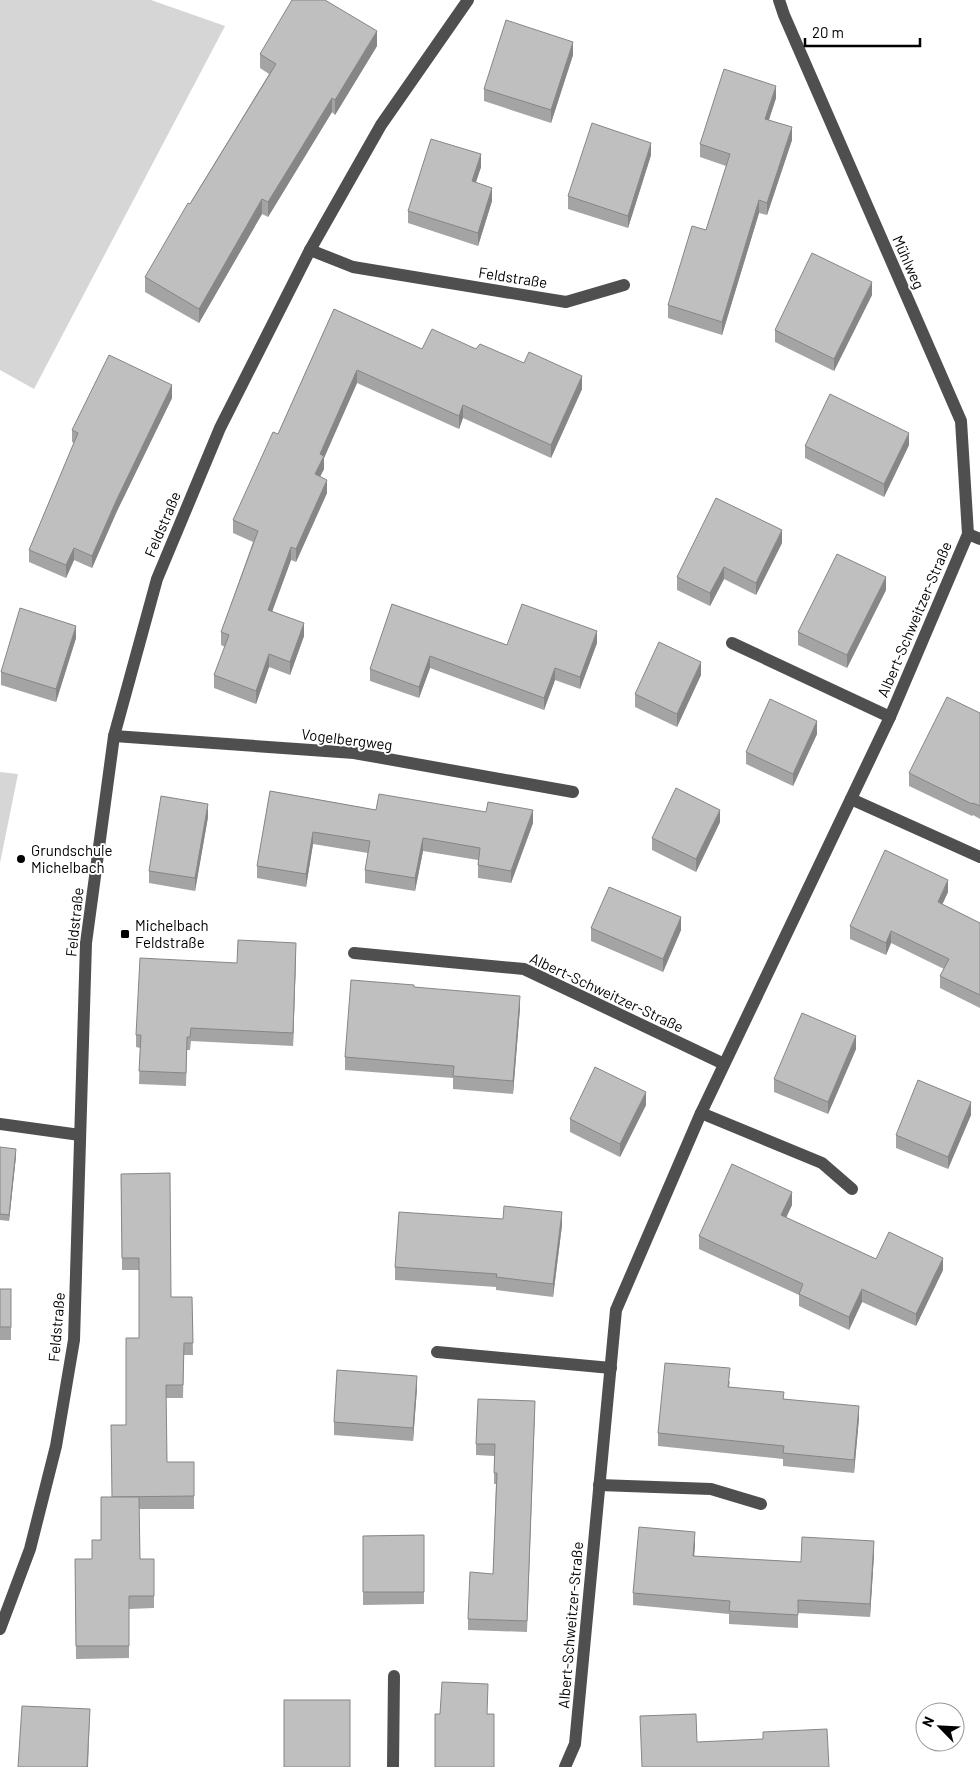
<svg xmlns="http://www.w3.org/2000/svg" width="980" height="1767" font-family="Barlow,sans-serif">
	<style>
		.green { fill: #d6d6d6 }
		.lines { fill: none; stroke-linecap: round; stroke-linejoin: round }
		.minor { stroke: #4f4f4f; stroke-width: 12 }
		.wall { fill: #a4a4a4 }
		.shaded-wall { fill: #868686 }
		.building { fill: #bfbfbf; stroke: #868686 }
		.poi-dot { fill: #000; stroke: #fff; stroke-width: 2 }
		.labels { text-anchor: middle; dominant-baseline: central; stroke-width: 4; stroke-linejoin: round; paint-order: stroke }
		.street-label { font-size: 15px; fill: #000; stroke: #fff }
		.poi-label { font-size: 15px; fill: #000; stroke: #fff; text-anchor: start }
	</style>
	<rect width="100%" height="100%" fill="#fff"/>
	<g class="green">
		<polygon points="0,0 151,0 225,26 34,389 0,370"/>
		<polygon points="0,772 18,774 0,863"/>
	</g>
	<g class="lines">
		<g class="minor">
			<polyline points="310,250 353,267 566,302 624,285"/>
			<polyline points="968,534 980,539"/>
			<polyline points="732,643 890,717"/>
			<polyline points="114,736 354,753 573,792"/>
			<polyline points="851,799 980,857"/>
			<polyline points="354,953 524,969 724,1064"/>
			<polyline points="701,1113 822,1163 852,1189"/>
			<polyline points="0,1124 80,1135"/>
			<polyline points="437,1352 611,1368"/>
			<polyline points="599,1485 711,1489 761,1504"/>
			<polyline points="0,1629 30,1549 56,1446 74,1340 86,943 114,736 157,579 220,428 310,250 381,125 468,0"/>
			<polyline points="393,1767 394,1676"/>
			<polyline points="565,1767 575,1744 616,1310 701,1113 890,717 968,534 961,421 784,15 779,0"/>
		</g>
	</g>
	<g class="wall">
		<polygon points="377,46 335,115 332,112 268,217 262,214 199,323 145,292 145,277 269,74 260,68 260,54"/>
		<polygon points="573,55 551,123 484,101 484,89"/>
		<polygon points="776,98 769,120 792,140 767,215 759,213 722,335 668,318 668,305 706,230 726,166 700,157 700,144"/>
		<polygon points="651,155 628,228 568,209 568,196"/>
		<polygon points="481,167 476,182 492,201 478,246 408,223 408,211"/>
		<polygon points="872,295 834,371 775,342 775,330"/>
		<polygon points="334,309 422,349 476,349 582,389 551,458 463,418 459,429 357,383 324,458 324,469 320,476 327,493 296,562 291,560 272,611 304,636 290,675 269,667 256,704 214,688 214,675 225,647 221,645 221,632 253,542 233,533 233,520 278,434"/>
		<polygon points="172,398 117,511 92,568 74,560 66,578 29,562 29,550 74,443 72,442 72,430"/>
		<polygon points="909,445 884,497 805,458 805,446"/>
		<polygon points="782,543 756,595 724,579 710,606 677,590 677,577"/>
		<polygon points="886,590 847,668 798,645 798,632"/>
		<polygon points="392,604 507,645 597,643 580,689 555,680 544,710 430,668 419,698 370,681 370,669"/>
		<polygon points="76,638 56,702 1,685 1,672"/>
		<polygon points="701,675 677,727 635,707 635,694"/>
		<polygon points="980,713 980,819 973,815 972,816 909,786 909,773"/>
		<polygon points="817,734 793,786 746,764 746,752"/>
		<polygon points="270,791 376,810 533,823 511,883 478,878 478,860 423,851 415,891 365,883 365,870 368,853 313,844 306,887 257,878 257,866"/>
		<polygon points="208,817 195,891 149,883 149,871"/>
		<polygon points="720,822 696,872 652,850 652,838"/>
		<polygon points="948,892 942,904 980,923 980,1008 940,988 940,976 944,969 891,943 886,955 850,939 850,926"/>
		<polygon points="591,928 681,930 663,972 591,941"/>
		<polygon points="296,956 293,1046 191,1041 190,1050 187,1050 186,1086 139,1084 140,1048 136,1047 136,1035 237,963"/>
		<polygon points="414,987 520,1008 513,1094 453,1089 453,1078 345,1070 345,1057"/>
		<polygon points="856,1049 828,1114 774,1092 774,1079"/>
		<polygon points="646,1105 620,1157 570,1132 570,1119"/>
		<polygon points="971,1115 948,1169 896,1148 896,1135"/>
		<polygon points="0,1147 16,1156 9,1221 0,1220"/>
		<polygon points="121,1174 171,1297 192,1297 193,1355 184,1355 183,1398 166,1398 167,1462 194,1462 194,1509 139,1509 140,1559 154,1559 154,1608 129,1609 129,1658 76,1659 75,1559 92,1559 101,1540 112,1497 126,1425 139,1338 139,1270 122,1270"/>
		<polygon points="792,1205 786,1218 876,1259 943,1270 916,1326 862,1302 849,1330 799,1306 799,1295 699,1249 699,1236"/>
		<polygon points="562,1225 553,1297 496,1290 496,1287 395,1280 395,1267"/>
		<rect x="0" y="1289" width="11" height="51"/>
		<polygon points="730,1381 729,1387 784,1399 859,1418 854,1473 783,1466 783,1459 658,1446 658,1433"/>
		<polygon points="417,1388 413,1441 334,1435 334,1422"/>
		<polygon points="535,1412 527,1632 468,1630 468,1619 493,1574 496,1484 494,1484 494,1456 476,1455 476,1444"/>
		<polygon points="424,1535 424,1604 363,1605 363,1536"/>
		<polygon points="695,1545 694,1556 801,1562 874,1554 870,1617 798,1613 798,1628 729,1624 729,1614 633,1605 633,1593"/>
	</g>
	<g class="shaded-wall">
		<polygon points="377,31 377,46 335,115 335,100"/>
		<polygon points="573,42 573,55 551,123 551,110"/>
		<polygon points="776,86 776,98 765,131 765,119"/>
		<polygon points="332,98 332,112 268,217 268,202"/>
		<polygon points="792,127 792,140 767,215 767,203"/>
		<polygon points="651,143 651,155 628,228 628,216"/>
		<polygon points="481,154 481,167 472,194 472,181"/>
		<polygon points="492,188 492,201 478,246 478,233"/>
		<polygon points="262,199 262,214 199,323 199,309"/>
		<polygon points="759,200 759,213 722,335 722,322"/>
		<polygon points="872,282 872,295 834,371 834,359"/>
		<polygon points="357,370 357,383 324,458 324,469 315,487 315,474 320,454"/>
		<polygon points="582,376 582,389 551,458 551,445"/>
		<polygon points="172,385 172,398 117,511 92,568 92,556 117,499"/>
		<polygon points="463,405 463,418 459,429 459,416"/>
		<polygon points="909,433 909,445 884,497 884,484"/>
		<polygon points="327,480 327,493 296,562 296,549"/>
		<polygon points="782,530 782,543 756,595 756,583"/>
		<polygon points="291,547 291,560 268,623 268,610"/>
		<polygon points="74,548 74,560 66,578 66,565"/>
		<polygon points="724,567 724,579 710,606 710,593"/>
		<polygon points="886,577 886,590 847,668 847,655"/>
		<polygon points="304,623 304,636 290,675 290,662"/>
		<polygon points="76,626 76,638 56,702 56,689"/>
		<polygon points="597,631 597,643 580,689 580,677"/>
		<polygon points="269,654 269,667 256,704 256,691"/>
		<polygon points="430,656 430,668 419,698 419,687"/>
		<polygon points="701,662 701,675 677,727 677,714"/>
		<polygon points="555,668 555,680 544,710 544,698"/>
		<polygon points="817,721 817,734 793,786 793,774"/>
		<polygon points="208,804 208,817 195,891 195,878"/>
		<polygon points="533,810 533,823 511,883 511,871"/>
		<polygon points="720,810 720,822 696,872 696,859"/>
		<polygon points="313,832 313,844 306,887 306,874"/>
		<polygon points="423,838 423,851 415,891 415,878"/>
		<polygon points="948,880 948,892 938,914 938,902"/>
		<polygon points="681,917 681,930 663,972 663,959"/>
		<polygon points="891,931 891,943 886,955 886,943"/>
		<polygon points="296,943 296,956 293,1046 293,1033"/>
		<polygon points="520,996 520,1008 513,1094 513,1081"/>
		<polygon points="856,1036 856,1049 828,1114 828,1102"/>
		<polygon points="646,1092 646,1105 620,1157 620,1144"/>
		<polygon points="971,1102 971,1115 948,1169 948,1157"/>
		<polygon points="16,1149 16,1156 9,1221 9,1215"/>
		<polygon points="792,1192 792,1205 781,1228 781,1215"/>
		<polygon points="562,1212 562,1225 553,1297 553,1284"/>
		<polygon points="943,1258 943,1270 916,1326 916,1314"/>
		<polygon points="862,1289 862,1302 849,1330 849,1317"/>
		<polygon points="417,1376 417,1388 413,1441 413,1428"/>
		<polygon points="859,1406 859,1418 854,1473 854,1460"/>
		<polygon points="695,1532 695,1545 693,1569 693,1556"/>
		<polygon points="874,1541 874,1554 870,1617 870,1604"/>
		<polygon points="90,1709 88,1767 87,1767"/>
	</g>
	<g class="building">
		<polygon points="292,0 325,0 377,31 335,100 332,98 268,202 262,199 199,309 145,277 188,203 190,204 276,64 260,54"/>
		<polygon points="506,20 573,42 551,110 484,89"/>
		<polygon points="724,69 776,86 765,119 792,127 767,203 759,200 722,322 668,305 692,226 706,230 730,154 700,144"/>
		<polygon points="592,123 651,143 628,216 568,196"/>
		<polygon points="431,139 481,154 472,181 492,188 478,233 408,211"/>
		<polygon points="812,253 872,282 834,359 775,330"/>
		<polygon points="334,309 422,349 432,329 476,349 480,344 524,363 529,352 582,376 551,445 463,405 459,416 357,370 320,454 324,456 315,474 327,480 296,549 291,547 268,610 304,623 290,662 269,654 256,691 214,675 229,635 221,632 258,531 233,520 273,432 278,434"/>
		<polygon points="109,355 172,385 117,499 92,556 74,548 66,565 29,550 78,433 72,430"/>
		<polygon points="830,394 909,433 884,484 805,446"/>
		<polygon points="716,498 782,530 756,583 724,567 710,593 677,577"/>
		<polygon points="837,554 886,577 847,655 798,632"/>
		<polygon points="392,604 507,645 522,604 597,631 580,677 555,668 544,698 430,656 419,687 370,669"/>
		<polygon points="20,608 76,626 56,689 1,672"/>
		<polygon points="659,642 701,662 677,714 635,694"/>
		<polygon points="947,697 980,713 980,806 973,803 972,804 909,773"/>
		<polygon points="770,699 817,721 793,774 746,752"/>
		<polygon points="676,788 720,810 696,859 652,838"/>
		<polygon points="270,791 376,810 379,794 486,812 488,802 533,810 511,871 478,865 480,848 423,838 415,878 365,870 370,841 313,832 306,874 257,866"/>
		<polygon points="161,796 208,804 195,878 149,871"/>
		<polygon points="885,850 948,880 938,902 980,923 980,995 940,976 949,959 891,931 886,943 850,926"/>
		<polygon points="609,887 681,917 663,959 591,928"/>
		<polygon points="238,940 296,943 293,1033 191,1028 190,1037 187,1037 186,1073 139,1071 141,1035 136,1035 140,958 237,963"/>
		<polygon points="351,980 414,985 414,987 520,996 513,1081 453,1076 454,1066 345,1057"/>
		<polygon points="802,1013 856,1036 828,1102 774,1079"/>
		<polygon points="595,1067 646,1092 620,1144 570,1119"/>
		<polygon points="918,1080 971,1102 948,1157 896,1135"/>
		<polygon points="0,1147 16,1149 9,1215 0,1214"/>
		<polygon points="732,1164 792,1192 781,1215 876,1259 889,1232 943,1258 916,1314 862,1289 849,1317 799,1294 803,1284 699,1236"/>
		<polygon points="170,1173 171,1297 192,1297 193,1343 184,1343 183,1385 166,1385 167,1462 194,1462 194,1496 112,1497 111,1425 126,1425 126,1338 139,1338 139,1258 122,1258 121,1174"/>
		<polygon points="504,1206 562,1212 553,1284 496,1277 497,1274 395,1267 399,1212 503,1219"/>
		<rect x="0" y="1289" width="11" height="38"/>
		<polygon points="665,1363 730,1368 728,1387 784,1392 783,1399 859,1406 854,1460 783,1453 784,1446 658,1433"/>
		<polygon points="337,1370 417,1376 413,1428 334,1422"/>
		<polygon points="478,1399 535,1401 527,1621 468,1619 470,1572 493,1574 497,1473 494,1473 495,1444 476,1444"/>
		<polygon points="101,1497 139,1497 140,1559 154,1559 154,1596 129,1596 129,1646 76,1646 75,1559 92,1559 92,1540 101,1540"/>
		<polygon points="639,1527 695,1532 693,1556 801,1562 802,1537 874,1541 870,1604 798,1600 798,1615 729,1611 730,1601 633,1593"/>
		<polygon points="424,1535 424,1592 363,1592 363,1536"/>
		<polygon points="442,1682 488,1684 487,1714 494,1714 494,1767 435,1767 435,1714 440,1714"/>
		<rect x="284" y="1700" width="66" height="67"/>
		<polygon points="22,1706 90,1709 87,1767 18,1767"/>
		<polygon points="696,1714 697,1742 763,1739 763,1732 827,1729 829,1767 642,1767 640,1716"/>
	</g>
	<g class="poi-dot">
		<circle cx="21" cy="859" r="5"/>
		<rect x="120" y="929" width="10" height="10" rx="2.5"/>
	</g>
	<g class="labels">
		<g class="street-label">
			<text transform="translate(909 262) rotate(66)">Mühlweg</text>
			<text transform="translate(513 277) rotate(9)">Feldstraße</text>
			<text transform="translate(162 524) rotate(-67)">Feldstraße</text>
			<text transform="translate(914 619) rotate(-67)">Albert-Schweitzer-Straße</text>
			<text transform="translate(347 739) rotate(7)">Vogelbergweg</text>
			<text transform="translate(74 922) rotate(-84)">Feldstraße</text>
			<text transform="translate(607 992) rotate(25)">Albert-Schweitzer-Straße</text>
			<text transform="translate(56 1327) rotate(-85)">Feldstraße</text>
			<text transform="translate(570 1625) rotate(-85)">Albert-Schweitzer-Straße</text>
		</g>
		<g class="poi-label">
			<text x="31" y="850">Grundschule<tspan x="31" dy="17">Michelbach</tspan></text>
			<text x="135" y="925">Michelbach<tspan x="135" dy="17">Feldstraße</tspan></text>
		</g>
	</g>
	<g transform="translate(940 1727) rotate(294)"><circle r="24" fill="#ffffff" stroke="#999999"/>
	<path d="M0-4L9 19L0 12L-9 19Z" fill="#000000"/>
	<text y="-8" font-size="14" font-weight="bold" text-anchor="middle" fill="#000000">N</text>
	</g>
	<path d="M805 38v8h115v-8" fill="none" stroke="#000000" stroke-width="2.5"/>
	<text x="812" y="38" font-size="15" fill="#000000" stroke="#ffffff" stroke-width="4" paint-order="stroke">20 m</text>
</svg>
